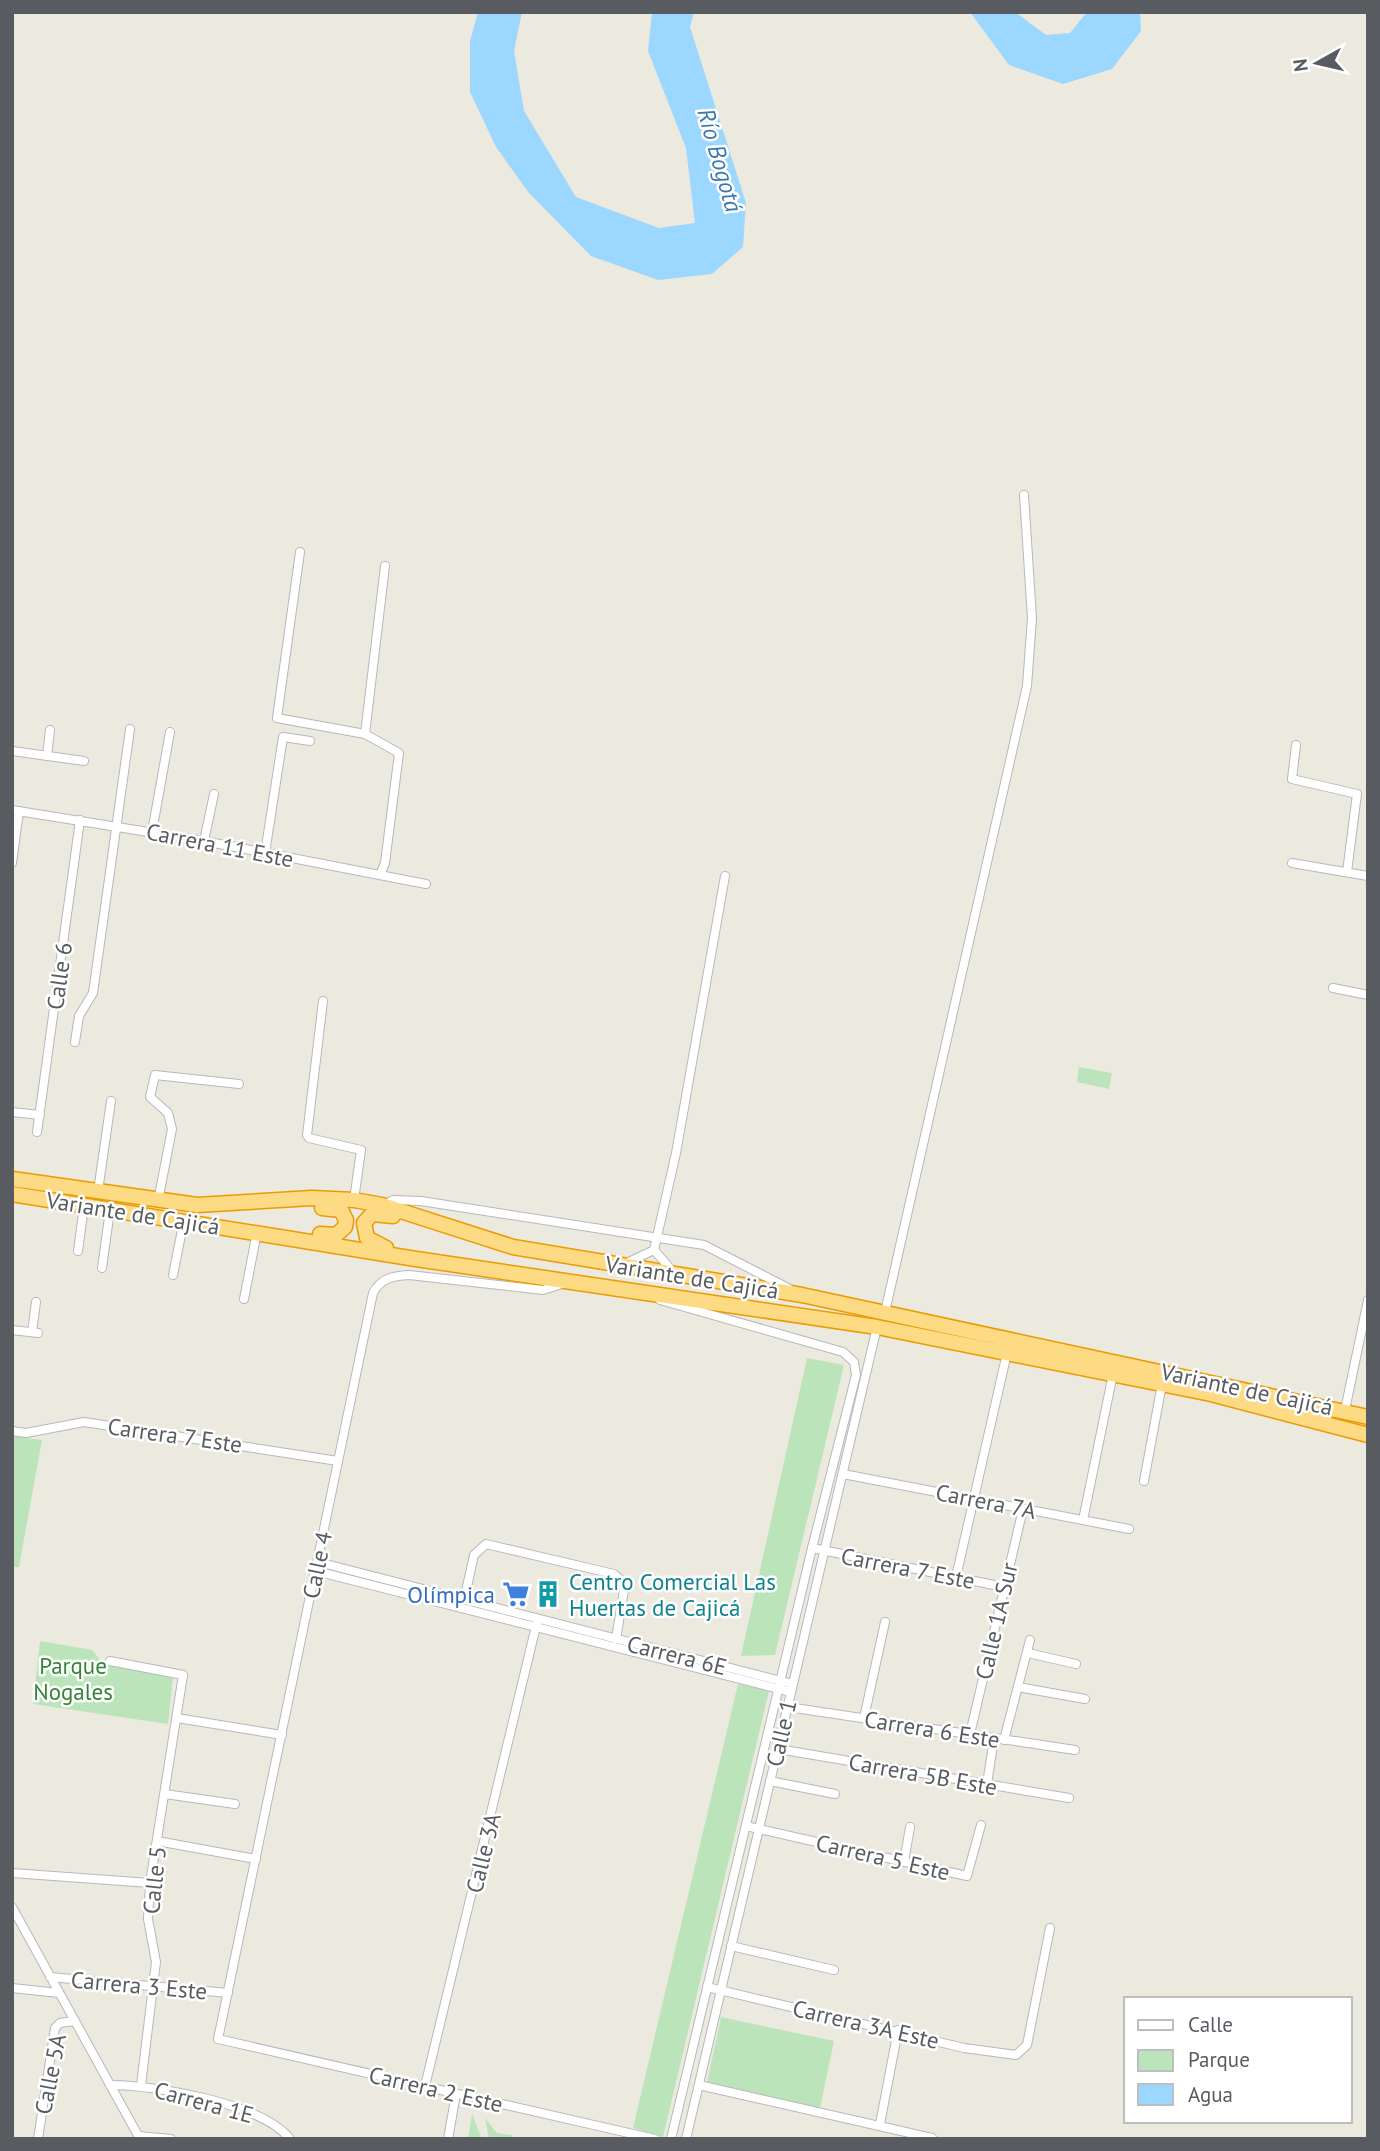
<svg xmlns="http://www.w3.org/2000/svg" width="1380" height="2151" font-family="'PT Sans',sans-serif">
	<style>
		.green { fill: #bce4bb }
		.water { fill: #9cd7ff }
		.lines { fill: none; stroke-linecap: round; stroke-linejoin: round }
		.street-casing { stroke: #b5b8bd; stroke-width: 10 }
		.highway-casing { stroke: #eb9b00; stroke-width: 17 }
		.street { stroke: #fff; stroke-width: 8 }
		.highway { stroke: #fddb85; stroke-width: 14 }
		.labels { text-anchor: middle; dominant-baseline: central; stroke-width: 5; stroke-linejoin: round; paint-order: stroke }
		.street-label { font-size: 23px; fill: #585c61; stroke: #fff }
		.culture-label { font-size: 23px; fill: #0d838f; stroke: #fff; text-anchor: start }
		.shop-label { font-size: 23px; fill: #366cbe; stroke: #fff; text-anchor: end }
		.park-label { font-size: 23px; fill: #348435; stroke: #fff }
		.water-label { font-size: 24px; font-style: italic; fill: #3a78b0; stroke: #fff }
	</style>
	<rect width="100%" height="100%" fill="#ece9df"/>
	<g class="green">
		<polygon points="1079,1067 1112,1073 1109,1089 1077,1082"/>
		<polygon points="807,1358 844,1365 775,1655 741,1656"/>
		<polygon points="12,1436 42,1440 19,1567 12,1567"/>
		<polygon points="40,1641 92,1650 103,1664 173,1676 168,1724 33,1704"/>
		<polygon points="738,1684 769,1691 663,2137 633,2128"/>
		<polygon points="721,2017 834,2041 820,2108 707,2083"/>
		<polygon points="472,2114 482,2139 468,2139"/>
		<polygon points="485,2118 497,2133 512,2135 512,2139 489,2139"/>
	</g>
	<g class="water">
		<polygon points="478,12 522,12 514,51 524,111 576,197 659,228 695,223 686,148 648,51 652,12 694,12 690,27 746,203 743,247 712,274 658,280 591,256 529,193 496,147 470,92 470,41"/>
		<polygon points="970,12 1015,12 1046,35 1070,33 1087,12 1140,12 1141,31 1112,69 1063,84 1009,65"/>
	</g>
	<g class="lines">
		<defs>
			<g id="street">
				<polyline points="300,552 277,718 365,734 399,753 385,863 380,875"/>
				<polyline points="365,734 385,566"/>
				<polyline points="1296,745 1292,779 1357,794 1347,872"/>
				<polyline points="12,751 84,761"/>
				<polyline points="47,756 50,730"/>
				<polyline points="12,810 204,841 426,884"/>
				<polyline points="152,832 170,732"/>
				<polyline points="204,841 214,794"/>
				<polyline points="265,853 283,737 310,741"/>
				<polyline points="12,863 19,811"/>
				<polyline points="1292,863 1368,876"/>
				<polyline points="1333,988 1368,995"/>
				<polyline points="323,1001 307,1135 309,1138 361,1150 354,1200"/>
				<polyline points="75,1042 79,1016 93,993 130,729"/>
				<polyline points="12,1112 40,1115"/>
				<polyline points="37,1132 80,820"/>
				<polyline points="98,1191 111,1101"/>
				<polyline points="158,1201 172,1129 168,1113 150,1097 155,1075 239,1084"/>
				<polyline points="384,1205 393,1200 421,1201 704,1245 790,1289"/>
				<polyline points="654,1250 676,1153 725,876"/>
				<polyline points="654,1250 675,1274"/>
				<polyline points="78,1251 84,1206"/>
				<polyline points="622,1265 654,1250"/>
				<polyline points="102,1268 110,1210"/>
				<polyline points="173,1275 184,1220"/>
				<path d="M 562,1284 L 543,1290 L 409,1275 C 393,1276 381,1278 373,1293 L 218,2039 L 655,2139"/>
				<polyline points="244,1299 257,1232"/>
				<polyline points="660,1300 843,1352 854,1362 856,1375 812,1548 671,2139"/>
				<polyline points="885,1312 1027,686 1032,618 1024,495"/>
				<polyline points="12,1330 38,1333"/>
				<polyline points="32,1332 36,1302"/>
				<polyline points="1345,1410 1368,1300"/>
				<polyline points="12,1431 26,1433 84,1422 338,1461"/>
				<polyline points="843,1474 1129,1529"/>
				<polyline points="1144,1481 1162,1384"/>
				<polyline points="1083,1520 1113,1374"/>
				<polyline points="812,1548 1004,1587"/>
				<polyline points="318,1562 793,1684"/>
				<polyline points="316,1571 791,1692"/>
				<polyline points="956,1577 1007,1353"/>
				<polyline points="464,1600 474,1555 486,1544 614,1574 625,1584 616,1639"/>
				<polyline points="1028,1653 1076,1664"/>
				<polyline points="110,1661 183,1675 150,1883 148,1919 156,1962 141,2085"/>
				<polyline points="1018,1687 1085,1699"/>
				<polyline points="788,1707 1075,1750"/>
				<polyline points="177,1718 282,1735"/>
				<polyline points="864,1718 885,1622"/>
				<polyline points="970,1734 1023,1509"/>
				<polyline points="1004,1740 1030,1640"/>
				<polyline points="778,1749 1069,1798"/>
				<polyline points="770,1781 835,1794"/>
				<polyline points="987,1784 994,1738"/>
				<polyline points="165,1794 235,1804"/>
				<polyline points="746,1826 967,1876 981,1825"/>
				<polyline points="157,1841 256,1859"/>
				<polyline points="904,1862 910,1827"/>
				<polyline points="12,1873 150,1883"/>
				<polyline points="12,1907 140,2139"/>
				<polyline points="731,1946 834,1970"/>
				<polyline points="50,1977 228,1993"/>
				<polyline points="707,1987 964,2048 1016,2055 1027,2045 1050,1928"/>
				<polyline points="12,1988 59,1993"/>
				<path d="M 110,2085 C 154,2085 262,2103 290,2139"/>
				<polyline points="699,2085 932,2138"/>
				<polyline points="425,2086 537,1622"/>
				<polyline points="880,2124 898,2030"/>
				<polyline points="139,2136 171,2139"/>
				<polyline points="38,2139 55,2028 60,2023 74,2021"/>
				<polyline points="448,2139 456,2094"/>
				<polyline points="686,2139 877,1327"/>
			</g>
			<g id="highway">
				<polyline points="12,1179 197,1205 312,1198 354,1200 382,1205 513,1247 802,1295 1368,1417"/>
				<polyline points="12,1194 416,1259 877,1327 1211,1394 1368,1435"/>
				<polyline points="320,1234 336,1235 345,1227 346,1220 341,1210 322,1208"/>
				<polyline points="386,1248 367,1238 364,1223 372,1214 393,1216"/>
			</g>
		</defs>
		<use href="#street" class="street-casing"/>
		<use href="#highway" class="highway-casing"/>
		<use href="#street" class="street"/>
		<use href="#highway" class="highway"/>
	</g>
	<defs>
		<symbol id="supermarket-bare" viewBox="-9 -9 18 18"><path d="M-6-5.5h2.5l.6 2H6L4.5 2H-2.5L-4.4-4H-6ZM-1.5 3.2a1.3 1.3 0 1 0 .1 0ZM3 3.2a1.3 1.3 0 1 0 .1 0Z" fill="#3f7fe0" stroke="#fff" stroke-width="2.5" paint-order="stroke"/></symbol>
		<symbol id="building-bare" viewBox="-9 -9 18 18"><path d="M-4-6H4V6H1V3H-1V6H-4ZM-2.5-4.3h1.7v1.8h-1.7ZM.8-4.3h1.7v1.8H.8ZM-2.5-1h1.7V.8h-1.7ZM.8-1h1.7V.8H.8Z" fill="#0f9aa8" stroke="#fff" stroke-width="2.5" paint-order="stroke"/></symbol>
	</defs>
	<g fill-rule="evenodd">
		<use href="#supermarket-bare" x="497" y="1575" width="38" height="38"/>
		<use href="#building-bare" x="529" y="1575" width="38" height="38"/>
	</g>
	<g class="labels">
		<g class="street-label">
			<text transform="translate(220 845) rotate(11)">Carrera 11 Este</text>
			<text transform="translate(59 976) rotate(-82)">Calle 6</text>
			<text transform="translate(133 1213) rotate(9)">Variante de Cajicá</text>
			<text transform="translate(692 1277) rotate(9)">Variante de Cajicá</text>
			<text transform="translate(1247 1389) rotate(12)">Variante de Cajicá</text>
			<text transform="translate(175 1435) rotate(8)">Carrera 7 Este</text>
			<text transform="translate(986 1501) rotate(11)">Carrera 7A</text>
			<text transform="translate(317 1565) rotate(-78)">Calle 4</text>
			<text transform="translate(908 1568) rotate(11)">Carrera 7 Este</text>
			<text transform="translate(996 1621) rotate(-77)">Calle 1A Sur</text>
			<text transform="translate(677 1655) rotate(14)">Carrera 6E</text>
			<text transform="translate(932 1729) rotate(9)">Carrera 6 Este</text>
			<text transform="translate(781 1733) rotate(-77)">Calle 1</text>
			<text transform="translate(923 1774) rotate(10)">Carrera 5B Este</text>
			<text transform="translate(483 1853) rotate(-76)">Calle 3A</text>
			<text transform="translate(883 1857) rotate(13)">Carrera 5 Este</text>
			<text transform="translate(154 1880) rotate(-84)">Calle 5</text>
			<text transform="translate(139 1985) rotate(5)">Carrera 3 Este</text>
			<text transform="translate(866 2024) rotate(13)">Carrera 3A Este</text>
			<text transform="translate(50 2074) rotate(-79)">Calle 5A</text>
			<text transform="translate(436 2089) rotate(13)">Carrera 2 Este</text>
			<text transform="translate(204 2102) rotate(15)">Carrera 1E</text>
		</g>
		<g class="culture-label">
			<text x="569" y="1581">Centro Comercial Las<tspan x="569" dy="26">Huertas de Cajicá</tspan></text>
		</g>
		<g class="shop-label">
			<text x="495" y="1594">Olímpica</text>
		</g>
		<g class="park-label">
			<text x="73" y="1665">Parque<tspan x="73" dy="26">Nogales</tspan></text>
		</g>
		<g class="water-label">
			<text transform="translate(720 160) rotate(74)">Río Bogotá</text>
		</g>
	</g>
	<rect width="1380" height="2151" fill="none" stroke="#585c61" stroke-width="28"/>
	<rect x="1124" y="1997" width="228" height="126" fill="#ffffff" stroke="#bcbec0" stroke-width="2"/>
	<rect x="1138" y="2020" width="35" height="10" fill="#ffffff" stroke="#bcbec0" stroke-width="2"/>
	<text x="1188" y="2032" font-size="21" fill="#585c61">Calle</text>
	<rect x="1138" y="2050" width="35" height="21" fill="#bce4bb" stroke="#bcbec0" stroke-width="2"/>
	<text x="1188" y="2067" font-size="21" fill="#585c61">Parque</text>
	<rect x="1138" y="2084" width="35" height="21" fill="#9cd7ff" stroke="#bcbec0" stroke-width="2"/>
	<text x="1188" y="2102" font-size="21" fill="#585c61">Agua</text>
	<g transform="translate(1317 63) rotate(262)" stroke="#ffffff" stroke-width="5" paint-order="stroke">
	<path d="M0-5L12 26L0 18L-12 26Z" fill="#585c61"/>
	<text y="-10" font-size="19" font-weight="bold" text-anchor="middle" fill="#585c61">N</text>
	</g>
</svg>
